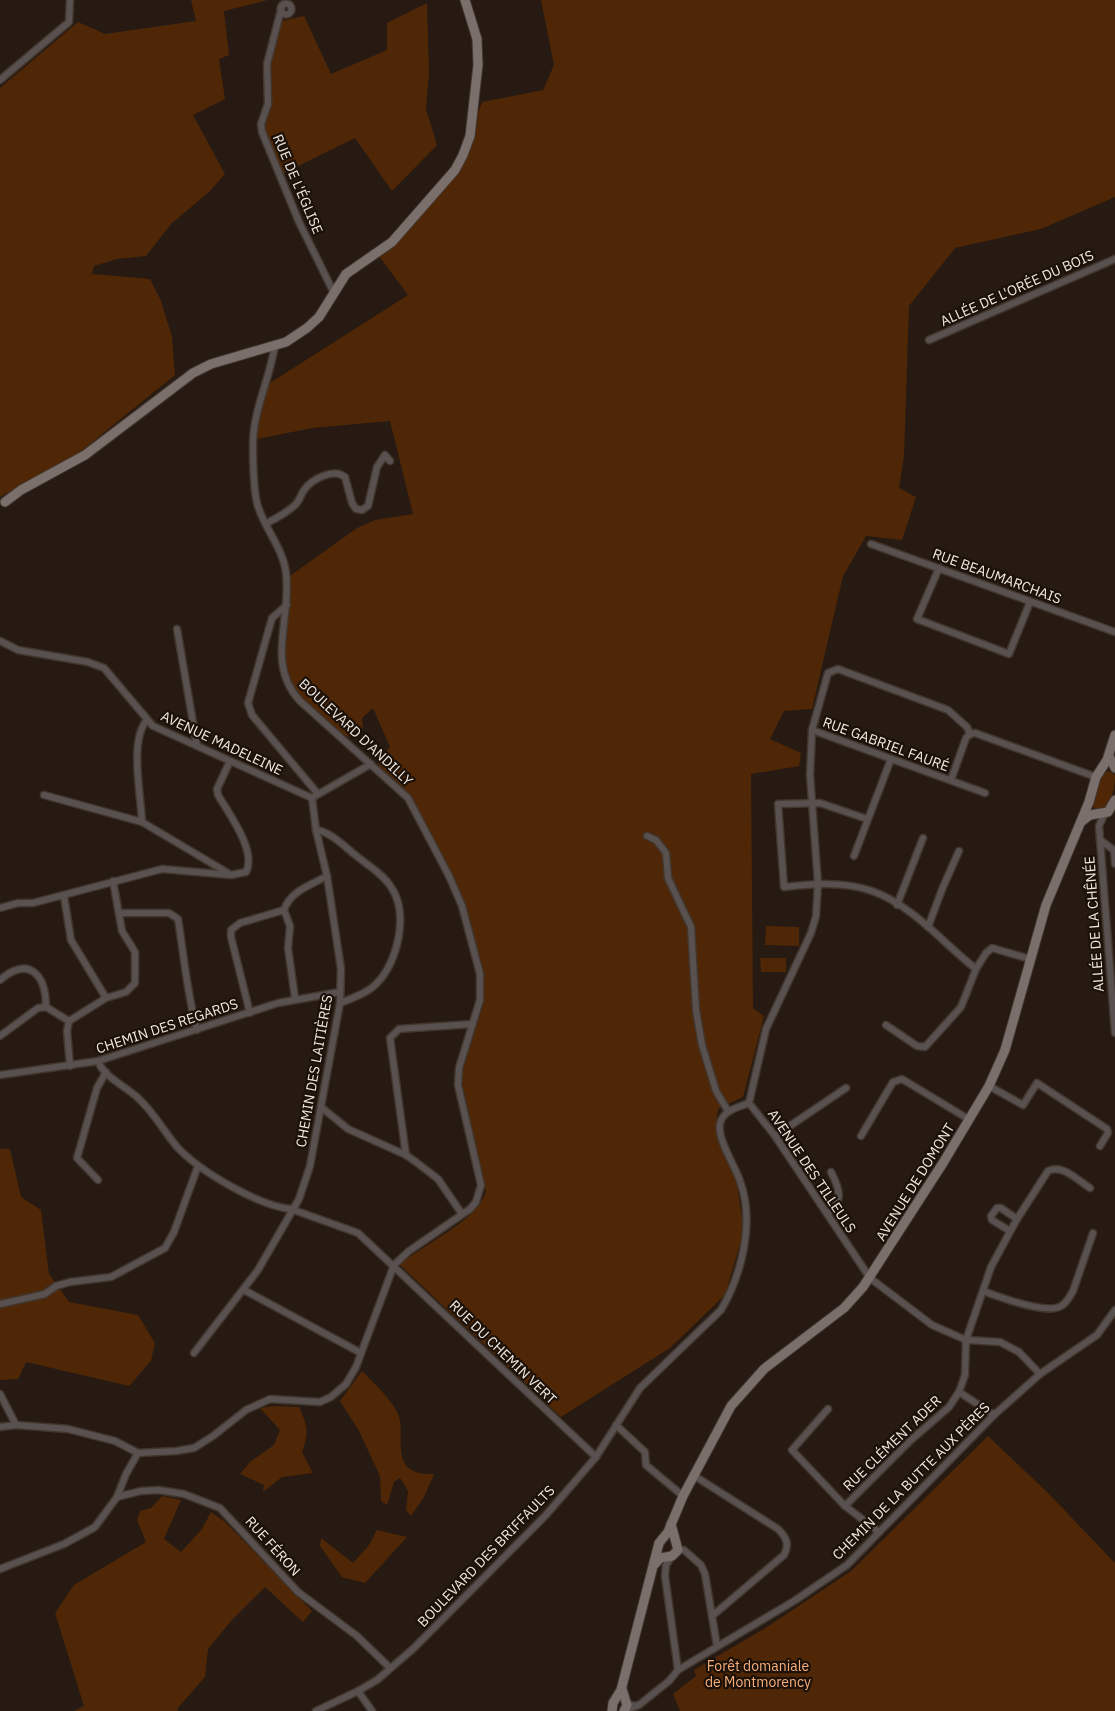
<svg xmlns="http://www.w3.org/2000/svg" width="1115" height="1711" font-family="'IBM Plex Sans',sans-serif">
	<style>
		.green { fill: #4f2706 }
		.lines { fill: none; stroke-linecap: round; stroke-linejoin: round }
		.street-casing { stroke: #42372f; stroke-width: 9 }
		.secondary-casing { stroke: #42372f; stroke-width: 11 }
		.street { stroke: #59514f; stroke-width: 6 }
		.secondary { stroke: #7b6f6b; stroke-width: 9 }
		.labels { text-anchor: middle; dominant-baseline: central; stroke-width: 4.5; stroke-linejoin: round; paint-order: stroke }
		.street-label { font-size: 14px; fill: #f0e7e1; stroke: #1c1109 }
		.park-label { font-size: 14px; fill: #f9af7c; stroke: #1c1109 }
	</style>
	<rect width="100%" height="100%" fill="#261a12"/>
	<g class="green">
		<polygon points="191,0 268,0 224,11 229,55 219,59 225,99 193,115 225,174 209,192 171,224 146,256 117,259 94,266 92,274 150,279 161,301 172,337 175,375 80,452 0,497 0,88 78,22 105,34 196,21"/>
		<path d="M 541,0 L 1115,0 L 1115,197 L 1041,229 L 955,248 L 909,306 L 904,456 L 899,488 L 916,497 L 902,540 L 866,536 L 843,576 L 812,709 L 784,711 L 770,739 L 801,753 L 799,766 L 751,774 L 753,1008 L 764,1016 L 743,1097 L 718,1109 L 716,1126 L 737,1185 L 744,1231 L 725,1295 L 670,1348 L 561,1417 L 400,1265 C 425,1242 474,1224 486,1192 L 462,1083 L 463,1067 L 484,1003 L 483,972 L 462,897 L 412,796 L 379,766 L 378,761 L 390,747 L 373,708 L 362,718 L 363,728 L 348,737 L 339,732 L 301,699 L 282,668 L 287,578 L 357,528 L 375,520 L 413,514 L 390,421 L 312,428 L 253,440 L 265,386 L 408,295 L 376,252 L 442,186 L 470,135 L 482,102 L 543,90 L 554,65 Z"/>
		<polygon points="427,3 429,74 426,109 437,145 392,191 355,138 280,175 262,132 268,104 267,64 273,34 281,21 304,16 331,74 387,50 387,23"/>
		<path d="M 1109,771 L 1115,775 C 1115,787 1112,806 1099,810 L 1093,807 C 1090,797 1098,774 1109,771 Z"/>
		<polygon points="766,926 799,927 799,946 765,945"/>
		<polygon points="760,958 786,958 786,972 761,972"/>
		<polygon points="0,1149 10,1149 21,1197 41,1210 49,1274 69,1302 138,1315 155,1343 151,1361 129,1386 26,1362 18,1379 0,1380"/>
		<path d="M 362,1371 C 374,1384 389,1396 397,1412 C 409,1433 384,1476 434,1474 L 424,1497 L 411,1516 L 406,1510 L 408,1491 L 400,1478 L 394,1482 L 387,1505 L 381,1501 L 380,1476 L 359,1431 L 340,1401 Z"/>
		<path d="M 274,1406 L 299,1407 C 308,1427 309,1432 302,1452 L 313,1473 L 282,1477 L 263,1492 L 264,1485 L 240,1474 L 250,1462 L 274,1445 L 280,1430 L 260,1408 Z"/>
		<polygon points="988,1436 1047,1492 1115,1563 1115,1711 680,1711 673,1694 696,1676 694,1670 767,1627 851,1571"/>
		<polygon points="162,1496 181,1500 164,1539 181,1552 202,1529 211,1512 225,1522 312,1611 303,1622 265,1587 231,1621 208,1649 205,1677 177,1709 178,1711 74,1711 84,1706 55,1613 74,1585 146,1542 137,1520 140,1511 151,1508"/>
		<polygon points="377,1530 407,1537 365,1583 342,1577 320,1546 321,1538 353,1563 369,1545"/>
	</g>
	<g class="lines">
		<defs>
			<g id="street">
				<circle cx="286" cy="9" r="5.5"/>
				<polyline points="282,6 267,64 268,104 261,124 262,132 299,222 334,293"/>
				<polyline points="0,80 69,22 70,0"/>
				<polyline points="929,340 1115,259"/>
				<path d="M 267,523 C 277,518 288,512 296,504 C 300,500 301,494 304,490 C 312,479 333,468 345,477 L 352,503 L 356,509 L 362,510 L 368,506 L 377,467 L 385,455 L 390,461"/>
				<polyline points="871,544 1115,632"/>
				<polyline points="939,568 917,619 1009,654 1030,602"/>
				<polyline points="287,605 272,618 248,703 252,715 318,794"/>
				<polyline points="177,629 197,746"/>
				<polyline points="0,641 18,650 88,662 104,668 153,726 312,798"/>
				<path d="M 147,720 C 129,740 141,795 142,822 L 228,873"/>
				<polyline points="812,730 985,793"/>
				<polyline points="970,734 975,733 1096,777"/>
				<polyline points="951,780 966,738 970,734"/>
				<polyline points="44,795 142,822"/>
				<polyline points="315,796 371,764"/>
				<polyline points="1104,815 1099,826 1115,1033"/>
				<path d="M 867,819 L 820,803 L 778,804 L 784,887 C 813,884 843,881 872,891 C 912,905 943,943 976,969 L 986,953 L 992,948 L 1030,959"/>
				<path d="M 316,830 C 329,831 344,846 354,854 C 366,864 383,874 391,887 C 409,913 398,962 377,983 C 368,993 352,998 340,1003"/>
				<polyline points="647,836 656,840 666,853 668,878 691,927 696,1010 702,1045 716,1091 728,1111"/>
				<polyline points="1100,840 1114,850 1115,864"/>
				<polyline points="854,856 891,759"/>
				<polyline points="64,896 71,940 106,998"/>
				<polyline points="897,905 923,838"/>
				<path d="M 0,908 L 18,903 L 33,903 L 162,869 L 231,875 L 246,872 C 257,851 229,814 218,795 L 217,789 L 230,761"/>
				<polyline points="284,910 290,926 288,948 295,998"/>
				<path d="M 119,913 L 169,913 L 178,919 C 184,956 187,994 197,1030"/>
				<polyline points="928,927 943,887 959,851"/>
				<path d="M 0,980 C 29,955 46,975 46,1007"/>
				<path d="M 250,1013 L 231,937 L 231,930 L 240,923 L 284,910 C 290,891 311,885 327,876"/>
				<polyline points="886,1025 917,1046 925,1047 961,1007 976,969"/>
				<polyline points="0,1036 38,1008 46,1007 69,1021"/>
				<path d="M 98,1061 C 103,1076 126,1087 137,1097 C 154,1112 164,1132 178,1148 C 201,1172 259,1206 291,1209 L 358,1233 L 596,1457"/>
				<polyline points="70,1066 67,1031 69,1021 106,998 126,992 135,983 135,952 122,931 113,881"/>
				<polyline points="0,1075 98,1061 278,1003 340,992"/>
				<polyline points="989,1086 1023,1105 1037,1083 1107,1129 1108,1133 1100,1146"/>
				<polyline points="749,1103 766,1029 811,933 816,916 818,884 810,775 812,730 828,673 838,669 948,710 967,727 970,734"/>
				<polyline points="749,1103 775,1136 870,1278 932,1325 966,1340 1000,1342 1019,1352 1040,1374"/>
				<polyline points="321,1107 348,1129 406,1155 416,1162 438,1179 462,1214"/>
				<polyline points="775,1136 846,1088"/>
				<polyline points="861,1136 893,1082 902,1079 970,1120"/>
				<polyline points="406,1155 390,1038 399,1029 473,1024"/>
				<polyline points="98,1180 77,1158 97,1088 106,1072"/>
				<path d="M 827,1214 C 844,1202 840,1189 831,1172"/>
				<polyline points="1010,1231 992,1220 991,1216 997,1208 1001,1208 1017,1219"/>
				<polyline points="244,1290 361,1353"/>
				<path d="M 983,1291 C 999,1297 1047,1315 1061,1306 C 1067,1303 1070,1296 1073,1291 L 1093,1233"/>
				<polyline points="0,1304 45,1294 56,1286 70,1282 111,1277 165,1248 174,1232 198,1166"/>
				<polyline points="194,1353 258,1270 299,1199 310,1166 340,1003 341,969 327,876 316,830 312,798"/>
				<polyline points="959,1392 994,1415"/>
				<polyline points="0,1394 16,1425"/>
				<polyline points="828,1409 792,1450 845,1506 879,1532"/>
				<polyline points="616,1425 645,1452 646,1465 683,1496"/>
				<path d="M 0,1427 L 16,1425 L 68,1429 L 115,1441 L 138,1453 L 176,1451 L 194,1448 L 213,1436 L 246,1410 L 270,1399 L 320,1402 L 331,1397 L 346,1384 L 356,1367 L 394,1265 L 409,1251 L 470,1209 L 476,1202 L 481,1185 L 458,1085 L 459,1068 L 480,1000 L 480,974 L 462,906 L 449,876 L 408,798 L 300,701 C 265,663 292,619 286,573 C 283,547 263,527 257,503 C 253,487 253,458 253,442 C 254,408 270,378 275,345"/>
				<path d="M 693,1475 L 778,1529 C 786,1537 790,1544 784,1555 L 712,1616"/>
				<polyline points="117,1497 141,1491 158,1490 184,1494 220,1508 298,1592 357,1636 390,1668"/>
				<path d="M 845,1506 L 911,1440 L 949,1407 L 959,1392 L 965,1375 L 966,1340 L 991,1267 L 1017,1219 L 1048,1171 C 1063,1164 1077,1180 1090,1188"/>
				<polyline points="684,1550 701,1565 705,1574 717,1646"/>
				<polyline points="672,1556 666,1565 665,1576 678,1670"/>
				<polyline points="0,1569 64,1544 95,1527 117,1497 126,1474 138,1453"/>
				<polyline points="639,1705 669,1681 678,1670 794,1601 847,1565 994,1415 1040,1374 1097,1335 1115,1310"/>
				<polyline points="316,1711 358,1691"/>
				<path d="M 372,1711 L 358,1691 L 377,1680 L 414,1648 L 546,1515 L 596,1457 L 640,1388 L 721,1310 C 742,1274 755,1222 740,1181 C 735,1166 717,1139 720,1124 C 723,1110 737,1108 749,1103"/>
				<polyline points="624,1711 639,1705 633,1706 626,1703"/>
			</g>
			<g id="secondary">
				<polyline points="5,502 21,490 85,455 193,373 211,364 286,342 307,328 319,317 346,274 392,242 455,170 463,155 470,136 478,65 477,39 465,0"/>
				<polyline points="1109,756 1115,768"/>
				<polyline points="1081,822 1090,815 1108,812 1115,800"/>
				<polyline points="655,1564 660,1558 672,1556 678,1550 671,1524"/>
				<polyline points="622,1689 627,1705 624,1711"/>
				<polyline points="612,1711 613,1703 621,1690 659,1543 668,1532 683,1496 731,1406 764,1369 844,1308 863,1287 943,1163 989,1086 1005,1050 1046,905 1089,802 1096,777 1107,760 1115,735"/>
			</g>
		</defs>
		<use href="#street" class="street-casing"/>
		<use href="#secondary" class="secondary-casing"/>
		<use href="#street" class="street"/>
		<use href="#secondary" class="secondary"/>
	</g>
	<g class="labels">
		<g class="street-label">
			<text transform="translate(298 184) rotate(67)">RUE DE L'ÉGLISE</text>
			<text transform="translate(1017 288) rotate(-24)">ALLÉE DE L'ORÉE DU BOIS</text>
			<text transform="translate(997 576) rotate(20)">RUE BEAUMARCHAIS</text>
			<text transform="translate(356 732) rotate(43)">BOULEVARD D'ANDILLY</text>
			<text transform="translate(222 743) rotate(25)">AVENUE MADELEINE</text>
			<text transform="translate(886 744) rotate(20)">RUE GABRIEL FAURÉ</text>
			<text transform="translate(1094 924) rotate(-94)">ALLÉE DE LA CHÊNÉE</text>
			<text transform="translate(167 1026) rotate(-18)">CHEMIN DES REGARDS</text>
			<text transform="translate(314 1071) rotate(-80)">CHEMIN DES LAITIÈRES</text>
			<text transform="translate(812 1171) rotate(56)">AVENUE DES TILLEULS</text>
			<text transform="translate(915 1182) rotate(-58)">AVENUE DE DOMONT</text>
			<text transform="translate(503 1352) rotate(44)">RUE DU CHEMIN VERT</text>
			<text transform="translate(892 1443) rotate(-44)">RUE CLÉMENT ADER</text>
			<text transform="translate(911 1481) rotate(-45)">CHEMIN DE LA BUTTE AUX PÈRES</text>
			<text transform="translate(273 1546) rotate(48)">RUE FÉRON</text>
			<text transform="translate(486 1556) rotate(-46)">BOULEVARD DES BRIFFAULTS</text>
		</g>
		<g class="park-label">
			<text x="758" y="1666">Forêt domaniale<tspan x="758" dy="16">de Montmorency</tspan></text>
		</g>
	</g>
</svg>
